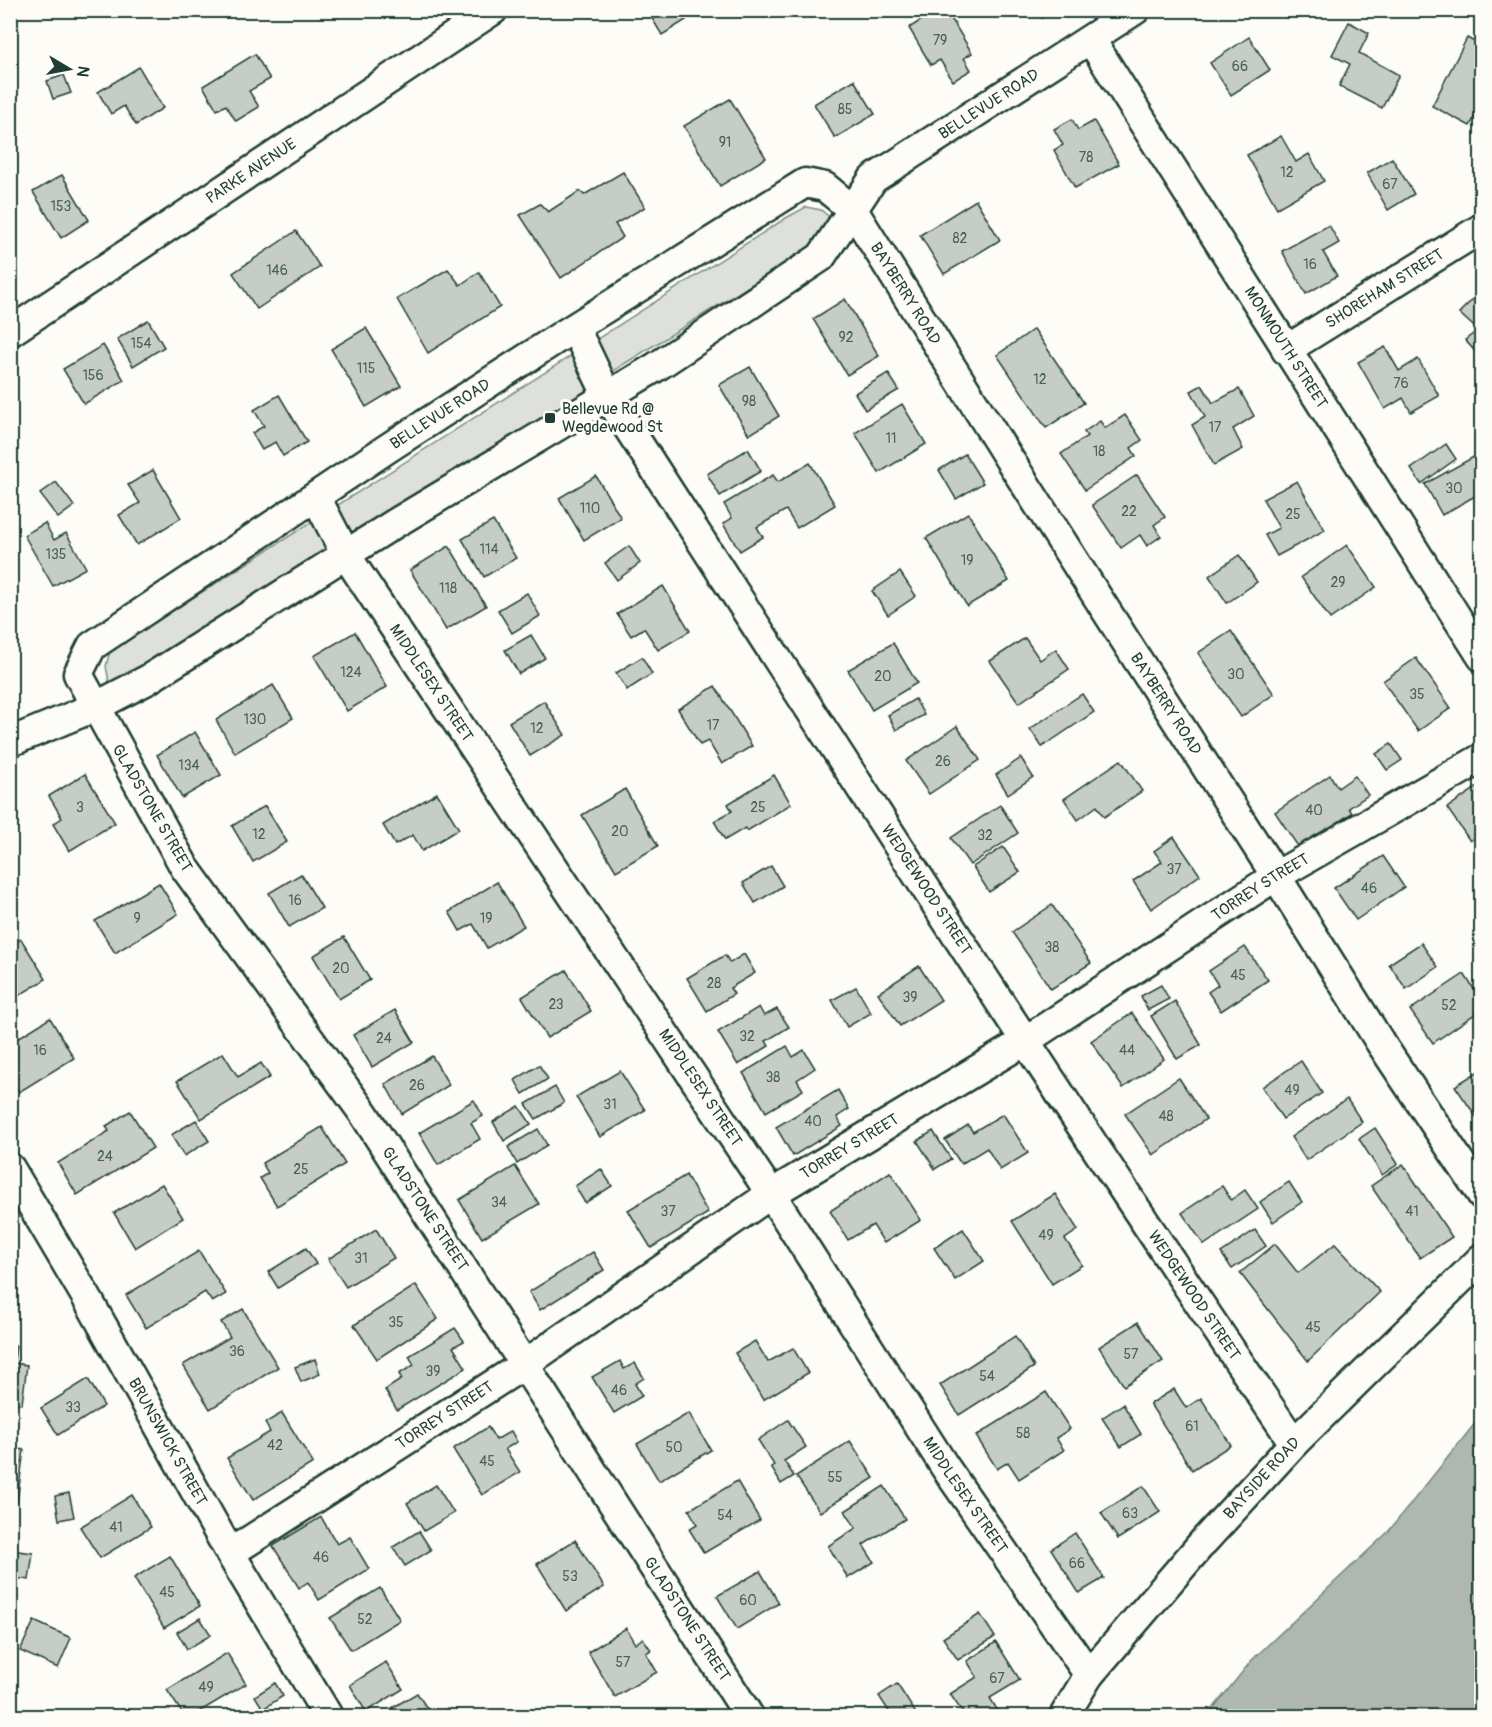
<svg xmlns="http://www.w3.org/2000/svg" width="1492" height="1727" font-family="Pangolin,sans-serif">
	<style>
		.green { fill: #dde0db; stroke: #7e8e88; stroke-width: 1.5 }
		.water { fill: #aeb8b1; stroke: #75877f; stroke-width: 1.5 }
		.building { fill: #c6cdc7; stroke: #1f3d34; stroke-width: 1.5 }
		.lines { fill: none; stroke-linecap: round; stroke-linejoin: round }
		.minor-casing { stroke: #1f3d34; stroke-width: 33 }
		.minor { stroke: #fdfcf7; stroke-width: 28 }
		.poi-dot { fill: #1f3d34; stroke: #fdfcf7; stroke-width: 2 }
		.labels { text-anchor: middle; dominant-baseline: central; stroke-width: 6; stroke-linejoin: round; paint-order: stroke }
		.number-label { font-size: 14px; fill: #496159 }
		.street-label { font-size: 16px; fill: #1f3d34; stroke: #fdfcf7 }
		.poi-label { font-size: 16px; fill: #1f3d34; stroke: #fdfcf7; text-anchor: start }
	</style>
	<rect width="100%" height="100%" fill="#fdfcf7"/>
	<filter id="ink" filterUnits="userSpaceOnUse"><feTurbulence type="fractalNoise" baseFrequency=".0167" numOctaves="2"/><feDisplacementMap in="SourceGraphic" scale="12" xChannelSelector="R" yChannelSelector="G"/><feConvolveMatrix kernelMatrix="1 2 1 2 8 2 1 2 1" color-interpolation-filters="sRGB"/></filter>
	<g filter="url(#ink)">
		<polygon class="green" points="806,207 821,210 828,216 827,231 802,253 624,364 565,405 124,688 109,682 106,666 110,651 786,218"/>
		<polygon class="water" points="1481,1416 1481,1716 1207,1716 1252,1660 1388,1532"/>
		<g class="building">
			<polygon points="647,10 680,10 686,20 662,35"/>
			<polygon points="937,10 946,10 972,53 964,58 971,70 953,81 940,60 931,65 909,28"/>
			<polygon points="1037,10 1053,10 1042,18"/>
			<polygon points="1349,22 1369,33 1359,53 1399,75 1382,108 1339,86 1350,64 1332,55"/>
			<polygon points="1249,37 1270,70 1231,95 1210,63"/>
			<polygon points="1467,38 1482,46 1482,103 1470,126 1432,106"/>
			<polygon points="255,54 270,79 249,91 259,107 236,121 226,105 217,110 203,86"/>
			<polygon points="139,67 163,108 136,125 124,106 111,114 98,92"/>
			<polygon points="64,75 71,93 53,99 47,81"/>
			<polygon points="854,80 875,114 835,138 814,104"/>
			<polygon points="730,99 766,158 720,186 684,126"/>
			<polygon points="1072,119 1078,130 1094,121 1119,164 1075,188 1054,150 1063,145 1054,129"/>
			<polygon points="1281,136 1296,162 1309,154 1324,181 1277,208 1247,155"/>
			<polygon points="1392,158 1414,194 1388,210 1367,173"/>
			<polygon points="623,172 645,207 615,224 623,237 561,278 520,215 540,204 548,212 580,191 584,195"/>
			<polygon points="62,175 89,220 61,238 33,192"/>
			<polygon points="976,200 1000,240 944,274 920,235"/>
			<polygon points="1329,225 1339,243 1323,252 1337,276 1306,294 1282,251"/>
			<polygon points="296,231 320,267 257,309 233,273"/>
			<polygon points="448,269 460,285 479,272 500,307 428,353 397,299"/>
			<polygon points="1482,290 1482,334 1459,313"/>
			<polygon points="845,299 879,356 847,375 813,319"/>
			<polygon points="148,320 164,347 133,366 117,339"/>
			<polygon points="366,328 401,386 366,407 331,349"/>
			<polygon points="1034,329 1084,403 1046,428 997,355"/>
			<polygon points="1477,331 1482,336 1482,359 1465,340"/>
			<polygon points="103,345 124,380 84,404 63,369"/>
			<polygon points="1385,347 1399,371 1418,359 1439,396 1411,412 1403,398 1385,409 1358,362"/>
			<polygon points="750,367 779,416 749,435 719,385"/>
			<polygon points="888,373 899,390 865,410 855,393"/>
			<polygon points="1202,385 1213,403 1239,389 1254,416 1233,429 1243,449 1214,465 1192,425 1205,417 1191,391"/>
			<polygon points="279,395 307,442 283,456 275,442 262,450 252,433 264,426 254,410"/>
			<polygon points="902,404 926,444 879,473 855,433"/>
			<polygon points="1125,415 1142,440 1131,448 1136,456 1085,490 1061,454 1087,436 1084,432 1100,421 1105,428"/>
			<polygon points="1446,444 1456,459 1421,484 1411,469"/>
			<polygon points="748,449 761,471 720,496 707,474"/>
			<polygon points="965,454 983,483 956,499 939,470"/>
			<polygon points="1479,454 1482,458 1482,492 1442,515 1425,484"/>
			<polygon points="810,463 835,505 797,528 786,510 757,527 763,537 740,551 723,524 732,518 724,504 773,475 778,482"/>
			<polygon points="153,470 181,518 137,545 119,515 140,503 128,485"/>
			<polygon points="1137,475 1165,517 1154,525 1161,536 1147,546 1140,535 1121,548 1092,505"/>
			<polygon points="596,476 621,518 584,540 559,498"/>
			<polygon points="1297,481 1325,530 1277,556 1265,535 1279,528 1263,499"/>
			<polygon points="56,482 74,506 58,518 40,494"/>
			<polygon points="968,513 1009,581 967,606 926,538"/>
			<polygon points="493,521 516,558 484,577 462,539"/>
			<polygon points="45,523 54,540 66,533 86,568 53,586 24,535"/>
			<polygon points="1347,545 1376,587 1330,619 1301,577"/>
			<polygon points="449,546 486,606 446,630 410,570"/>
			<polygon points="629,546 640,563 617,580 605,563"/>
			<polygon points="1239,555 1257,582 1227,603 1209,576"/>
			<polygon points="900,572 916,596 888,615 872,591"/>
			<polygon points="663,586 690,631 658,650 644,628 631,636 617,614"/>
			<polygon points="527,593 540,616 512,633 498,610"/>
			<polygon points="1231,631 1274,694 1241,717 1198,653"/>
			<polygon points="355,632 387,687 347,711 314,656"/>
			<polygon points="531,635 545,658 519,674 505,650"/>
			<polygon points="1025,638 1040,660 1056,649 1069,669 1019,703 990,661"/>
			<polygon points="893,643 917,683 872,710 848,670"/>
			<polygon points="642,657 652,674 627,690 616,673"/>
			<polygon points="1416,658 1451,708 1418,731 1383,681"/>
			<polygon points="273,685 293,718 235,753 216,720"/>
			<polygon points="715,686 752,746 722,764 708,741 700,745 678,709"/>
			<polygon points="1082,694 1094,712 1042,747 1030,729"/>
			<polygon points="915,699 924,715 896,730 888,715"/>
			<polygon points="544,701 565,735 530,756 509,722"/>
			<polygon points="957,726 980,760 929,794 906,761"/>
			<polygon points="195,732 221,775 182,798 157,755"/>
			<polygon points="1391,744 1402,760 1387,770 1376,754"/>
			<polygon points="1021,758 1033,777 1008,794 996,775"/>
			<polygon points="1121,760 1142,791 1104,817 1097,806 1078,820 1064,799"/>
			<polygon points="85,774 115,823 69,851 53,824 62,818 49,796"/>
			<polygon points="774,775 791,804 747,831 745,828 725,840 714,821 732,811 728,804"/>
			<polygon points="1330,775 1338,788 1355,776 1368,795 1349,808 1352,813 1299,848 1275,812"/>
			<polygon points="1482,784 1482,833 1470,841 1447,808"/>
			<polygon points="625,789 658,846 616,871 582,815"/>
			<polygon points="437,793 459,829 422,851 413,835 395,845 383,825"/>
			<polygon points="1000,805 1018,833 970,865 951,838"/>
			<polygon points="265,806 287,842 253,862 232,826"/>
			<polygon points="1174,837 1200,875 1151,909 1133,881 1162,862 1154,851"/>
			<polygon points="1003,847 1020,872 989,892 973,867"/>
			<polygon points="1383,856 1404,887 1356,920 1334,888"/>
			<polygon points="771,866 783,886 755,903 743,883"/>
			<polygon points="301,874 322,908 289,927 269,893"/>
			<polygon points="497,882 524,926 487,948 473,924 460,931 449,912"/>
			<polygon points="159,883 178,914 115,953 95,921"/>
			<polygon points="1052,905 1091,963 1051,989 1012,932"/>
			<polygon points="344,937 370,980 339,999 313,956"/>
			<polygon points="21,939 46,979 10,1001 10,946"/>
			<polygon points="1421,943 1438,967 1406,989 1389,964"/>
			<polygon points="1245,947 1268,980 1221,1011 1208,992 1218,985 1209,971"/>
			<polygon points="744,954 755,973 730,988 734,994 707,1011 687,978 725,955 730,963"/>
			<polygon points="919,966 941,1000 900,1026 878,993"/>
			<polygon points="566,970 591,1011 547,1038 522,997"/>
			<polygon points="1464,974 1482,1001 1482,1009 1433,1043 1410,1010"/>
			<polygon points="1161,985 1169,999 1148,1010 1141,996"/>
			<polygon points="856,987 871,1013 847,1027 832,1000"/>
			<polygon points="1175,1001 1201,1045 1177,1059 1151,1016"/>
			<polygon points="759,1007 764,1016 777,1009 789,1027 766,1041 769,1046 738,1065 718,1032"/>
			<polygon points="395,1010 414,1042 372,1067 353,1035"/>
			<polygon points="1132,1013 1164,1059 1123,1088 1091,1041"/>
			<polygon points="50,1018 74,1058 19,1092 10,1078 10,1043"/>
			<polygon points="787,1046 793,1057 804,1050 815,1068 797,1080 803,1090 766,1112 743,1073"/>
			<polygon points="223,1053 238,1077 261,1063 270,1077 201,1119 177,1081"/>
			<polygon points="432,1056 449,1085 402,1114 385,1084"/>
			<polygon points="1301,1061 1322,1093 1283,1119 1262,1087"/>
			<polygon points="539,1065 548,1079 523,1094 515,1080"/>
			<polygon points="1482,1069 1482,1125 1455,1086"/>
			<polygon points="620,1071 645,1110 600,1137 576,1097"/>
			<polygon points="1179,1078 1206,1119 1153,1155 1125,1114"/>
			<polygon points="555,1087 564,1103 536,1119 526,1104"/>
			<polygon points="838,1090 849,1109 837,1117 842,1126 793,1156 776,1127"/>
			<polygon points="1347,1099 1362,1122 1306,1160 1291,1137"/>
			<polygon points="474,1100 483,1116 471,1123 480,1139 438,1165 419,1133"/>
			<polygon points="519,1106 531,1124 504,1141 493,1122"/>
			<polygon points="130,1111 153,1148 77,1195 58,1163 109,1131 106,1126"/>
			<polygon points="1003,1114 1028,1153 1000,1170 987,1148 961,1164 945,1140 968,1125 973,1132"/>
			<polygon points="196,1120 209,1141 184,1156 171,1135"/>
			<polygon points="322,1127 345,1164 277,1206 260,1178 268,1173 262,1163"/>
			<polygon points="1375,1128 1398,1164 1382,1175 1359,1139"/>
			<polygon points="538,1129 547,1145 517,1164 508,1147"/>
			<polygon points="933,1131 951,1159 935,1169 917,1141"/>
			<polygon points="1403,1164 1452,1237 1420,1258 1371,1186"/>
			<polygon points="515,1166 539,1204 482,1238 459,1200"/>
			<polygon points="601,1169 612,1186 585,1203 575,1186"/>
			<polygon points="890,1172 921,1220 884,1243 873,1225 848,1240 830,1211"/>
			<polygon points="686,1175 708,1213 651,1248 628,1210"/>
			<polygon points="1289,1182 1302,1202 1273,1222 1260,1202"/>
			<polygon points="162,1184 183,1218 135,1248 114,1213"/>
			<polygon points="1222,1186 1231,1200 1245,1190 1258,1209 1204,1245 1182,1213"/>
			<polygon points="1055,1194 1078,1230 1065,1239 1082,1265 1052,1284 1012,1221"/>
			<polygon points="376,1229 394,1258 346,1287 328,1259"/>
			<polygon points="963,1229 984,1261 955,1280 934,1248"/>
			<polygon points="1255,1230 1266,1246 1232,1269 1221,1253"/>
			<polygon points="1275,1244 1298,1273 1335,1244 1380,1292 1308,1361 1240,1273"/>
			<polygon points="306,1248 316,1264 278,1288 268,1272"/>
			<polygon points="199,1251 226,1294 212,1302 205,1292 146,1328 126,1295"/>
			<polygon points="593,1252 604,1270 540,1310 529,1292"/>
			<polygon points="416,1285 438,1319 377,1359 354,1325"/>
			<polygon points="243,1309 278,1367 210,1409 183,1365 230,1337 221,1322"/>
			<polygon points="1138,1322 1163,1361 1124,1386 1099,1347"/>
			<polygon points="455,1328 464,1341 453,1347 466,1368 397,1410 385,1390 402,1379 399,1374 414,1365 409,1356"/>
			<polygon points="1015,1336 1034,1367 959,1415 940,1385"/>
			<polygon points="755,1341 768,1362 793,1348 808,1373 763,1400 735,1353"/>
			<polygon points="10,1345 16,1346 14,1363 27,1365 22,1404 10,1402"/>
			<polygon points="315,1359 320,1374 301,1382 295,1367"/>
			<polygon points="620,1361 624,1369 635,1363 644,1378 635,1384 642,1396 614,1413 592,1377"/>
			<polygon points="88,1379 104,1406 58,1435 41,1408"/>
			<polygon points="1174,1389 1186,1408 1201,1398 1231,1445 1192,1470 1150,1404"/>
			<polygon points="1046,1392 1070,1429 1056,1438 1064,1450 1019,1479 1008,1462 997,1469 976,1436"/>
			<polygon points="1123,1404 1141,1434 1121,1447 1102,1418"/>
			<polygon points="282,1413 313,1463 253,1500 227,1458 270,1432 265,1423"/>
			<polygon points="689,1413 711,1450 659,1481 637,1444"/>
			<polygon points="788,1420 806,1447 784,1461 794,1476 781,1484 771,1467 774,1465 758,1440"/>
			<polygon points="488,1427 496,1440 511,1431 517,1442 505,1449 520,1472 482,1495 453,1449"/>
			<polygon points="850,1441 874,1478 820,1512 796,1476"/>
			<polygon points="10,1448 24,1450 17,1502 10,1501"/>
			<polygon points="737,1481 760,1520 704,1553 689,1529 697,1524 689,1510"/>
			<polygon points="436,1485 454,1513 424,1531 407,1503"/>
			<polygon points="884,1486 905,1519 863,1545 874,1562 848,1578 828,1546 856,1528 845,1511"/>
			<polygon points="1143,1486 1160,1512 1118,1539 1101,1513"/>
			<polygon points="69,1493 74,1517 59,1520 55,1496"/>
			<polygon points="132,1495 151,1527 100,1558 80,1527"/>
			<polygon points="321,1517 337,1544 350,1537 369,1569 319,1600 308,1582 299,1588 273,1546"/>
			<polygon points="419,1531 431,1550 405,1566 393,1547"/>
			<polygon points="1075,1533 1104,1578 1079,1593 1051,1549"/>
			<polygon points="575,1540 604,1587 566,1611 537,1564"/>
			<polygon points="10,1550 33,1553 29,1580 14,1578 12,1595"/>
			<polygon points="170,1556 200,1606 164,1628 134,1578"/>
			<polygon points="760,1571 779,1603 737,1629 717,1596"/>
			<polygon points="380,1588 400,1620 351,1650 330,1618"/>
			<polygon points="980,1614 995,1637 958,1660 943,1638"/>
			<polygon points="200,1618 211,1635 187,1649 177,1632"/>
			<polygon points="34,1621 71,1638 58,1668 20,1651"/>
			<polygon points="626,1628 635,1644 643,1638 651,1650 646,1653 657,1672 615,1697 588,1652"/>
			<polygon points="996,1642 1020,1680 990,1698 1001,1716 965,1716 950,1694 977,1677 967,1661"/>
			<polygon points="227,1653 246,1684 192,1716 184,1716 167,1690"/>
			<polygon points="386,1662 403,1689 366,1712 350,1685"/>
			<polygon points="275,1683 283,1696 263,1709 255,1696"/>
			<polygon points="897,1684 917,1715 914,1716 892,1716 879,1696"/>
			<polygon points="417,1693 432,1716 397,1716 392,1708"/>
			<polygon points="17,1710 35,1716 14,1716"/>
		</g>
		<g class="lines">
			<defs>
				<g id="minor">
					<path id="s1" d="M 1091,40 L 1482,657"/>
					<path id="s2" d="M 575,328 L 607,395 C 834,746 1058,1098 1294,1443"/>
					<path id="s3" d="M 10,332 L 493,10"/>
					<path id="s4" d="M 1286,350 L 1482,228"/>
					<path id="s5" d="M 316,497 L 346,555 L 771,1194 L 945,1467 L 1089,1675"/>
					<path id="s6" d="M 10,742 L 95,707 L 147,680 L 394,524 L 656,367 L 821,257 L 873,179 L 1135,10"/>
					<path id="s7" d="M 10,1168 L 91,1305 L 230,1553 L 328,1716"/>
					<path id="s8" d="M 230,1553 L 525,1364 L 771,1194 L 1025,1041 L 1276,876 L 1482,758"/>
					<path id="s9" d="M 749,1716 L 364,1114 L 185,868 L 78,674 L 92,646 L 388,448 L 561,336 L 805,183 L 825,187 L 853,210 L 1011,462 L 1276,876 L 1380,1042 L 1482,1195"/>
					<path id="s10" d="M 1064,1716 L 1089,1675 L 1204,1541 L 1294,1443 L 1482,1258"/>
				</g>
			</defs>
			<use href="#minor" class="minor-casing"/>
			<use href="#minor" class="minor"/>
		</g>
	</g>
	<rect class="poi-dot" x="544" y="412" width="12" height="12" rx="3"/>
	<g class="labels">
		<g class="number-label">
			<text x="940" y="40">79</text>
			<text x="1240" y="66">66</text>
			<text x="845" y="109">85</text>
			<text x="725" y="142">91</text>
			<text x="1086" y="157">78</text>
			<text x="1287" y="172">12</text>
			<text x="1390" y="184">67</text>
			<text x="61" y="206">153</text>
			<text x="960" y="238">82</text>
			<text x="1310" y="264">16</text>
			<text x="277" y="270">146</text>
			<text x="846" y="337">92</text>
			<text x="141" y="343">154</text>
			<text x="366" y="368">115</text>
			<text x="93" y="375">156</text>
			<text x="1040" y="379">12</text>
			<text x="1401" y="383">76</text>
			<text x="749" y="401">98</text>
			<text x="1215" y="427">17</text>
			<text x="891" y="438">11</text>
			<text x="1099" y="451">18</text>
			<text x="1454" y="488">30</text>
			<text x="590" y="508">110</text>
			<text x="1129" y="511">22</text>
			<text x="1293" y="514">25</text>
			<text x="489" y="549">114</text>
			<text x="56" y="554">135</text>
			<text x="967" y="560">19</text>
			<text x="1338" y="582">29</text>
			<text x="448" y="588">118</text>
			<text x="351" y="672">124</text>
			<text x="1236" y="674">30</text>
			<text x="883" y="676">20</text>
			<text x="1417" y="694">35</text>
			<text x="255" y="719">130</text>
			<text x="713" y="725">17</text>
			<text x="537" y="728">12</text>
			<text x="943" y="761">26</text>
			<text x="189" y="765">134</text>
			<text x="80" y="807">3</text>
			<text x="758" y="807">25</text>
			<text x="1314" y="810">40</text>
			<text x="620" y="831">20</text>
			<text x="259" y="834">12</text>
			<text x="985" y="835">32</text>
			<text x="1174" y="869">37</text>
			<text x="1369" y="888">46</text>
			<text x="295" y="900">16</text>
			<text x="137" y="918">9</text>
			<text x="486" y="918">19</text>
			<text x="1052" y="947">38</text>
			<text x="341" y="968">20</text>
			<text x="1238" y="975">45</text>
			<text x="714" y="983">28</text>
			<text x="910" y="997">39</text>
			<text x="556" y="1004">23</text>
			<text x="1449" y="1005">52</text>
			<text x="747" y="1036">32</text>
			<text x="384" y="1038">24</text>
			<text x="40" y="1050">16</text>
			<text x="1127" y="1050">44</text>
			<text x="773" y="1077">38</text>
			<text x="417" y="1085">26</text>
			<text x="1292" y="1090">49</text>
			<text x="610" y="1104">31</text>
			<text x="1166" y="1116">48</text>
			<text x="813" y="1121">40</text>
			<text x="105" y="1156">24</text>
			<text x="301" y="1169">25</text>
			<text x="499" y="1202">34</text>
			<text x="668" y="1211">37</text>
			<text x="1412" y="1211">41</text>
			<text x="1046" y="1235">49</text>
			<text x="361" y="1258">31</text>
			<text x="396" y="1322">35</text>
			<text x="1313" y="1327">45</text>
			<text x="237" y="1351">36</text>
			<text x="1131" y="1354">57</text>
			<text x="433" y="1371">39</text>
			<text x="987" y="1376">54</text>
			<text x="619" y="1390">46</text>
			<text x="73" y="1407">33</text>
			<text x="1192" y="1426">61</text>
			<text x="1023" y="1433">58</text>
			<text x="275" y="1445">42</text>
			<text x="674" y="1447">50</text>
			<text x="487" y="1461">45</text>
			<text x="835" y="1477">55</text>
			<text x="1130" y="1513">63</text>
			<text x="725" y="1515">54</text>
			<text x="116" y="1527">41</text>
			<text x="321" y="1557">46</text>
			<text x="1077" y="1563">66</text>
			<text x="570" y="1576">53</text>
			<text x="167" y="1592">45</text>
			<text x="748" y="1600">60</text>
			<text x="365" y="1619">52</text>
			<text x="623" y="1662">57</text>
			<text x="997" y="1678">67</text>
			<text x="206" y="1687">49</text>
		</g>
		<g class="street-label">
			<text stroke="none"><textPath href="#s6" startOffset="1178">BELLEVUE ROAD</textPath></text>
			<text stroke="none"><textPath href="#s3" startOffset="290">PARKE AVENUE</textPath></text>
			<text stroke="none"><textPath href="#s4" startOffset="116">SHOREHAM STREET</textPath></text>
			<text stroke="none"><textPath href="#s9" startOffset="2277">BAYBERRY ROAD</textPath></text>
			<text stroke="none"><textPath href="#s1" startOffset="364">MONMOUTH STREET</textPath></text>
			<text stroke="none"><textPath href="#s9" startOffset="1690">BELLEVUE ROAD</textPath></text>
			<text stroke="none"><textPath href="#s5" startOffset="219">MIDDLESEX STREET</textPath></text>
			<text stroke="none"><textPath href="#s9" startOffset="2763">BAYBERRY ROAD</textPath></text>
			<text transform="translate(152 808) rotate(60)">GLADSTONE STREET</text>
			<text stroke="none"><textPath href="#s8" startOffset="1227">TORREY STREET</textPath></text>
			<text stroke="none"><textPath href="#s2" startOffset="663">WEDGEWOOD STREET</textPath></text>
			<text stroke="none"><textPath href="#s5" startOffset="705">MIDDLESEX STREET</textPath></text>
			<text stroke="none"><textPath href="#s8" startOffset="741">TORREY STREET</textPath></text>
			<text transform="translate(425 1209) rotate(57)">GLADSTONE STREET</text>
			<text stroke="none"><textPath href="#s2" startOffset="1149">WEDGEWOOD STREET</textPath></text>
			<text stroke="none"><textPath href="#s8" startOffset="255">TORREY STREET</textPath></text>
			<text stroke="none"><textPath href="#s7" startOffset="316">BRUNSWICK STREET</textPath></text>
			<text stroke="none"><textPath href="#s10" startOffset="310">BAYSIDE ROAD</textPath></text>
			<text stroke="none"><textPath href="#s5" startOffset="1191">MIDDLESEX STREET</textPath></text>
			<text transform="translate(687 1619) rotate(57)">GLADSTONE STREET</text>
		</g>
		<g class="poi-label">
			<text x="562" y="409">Bellevue Rd @<tspan x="562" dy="18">Wegdewood St</tspan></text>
		</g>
	</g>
	<rect width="1492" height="1727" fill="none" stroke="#fdfcf7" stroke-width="36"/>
	<rect x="18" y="18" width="1456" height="1691" fill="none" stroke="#1f3d34" stroke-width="2" filter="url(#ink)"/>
	<g transform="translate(69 69) rotate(100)" stroke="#fdfcf7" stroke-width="4.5" paint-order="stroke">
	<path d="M0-4.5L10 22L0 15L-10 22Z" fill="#1f3d34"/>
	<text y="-9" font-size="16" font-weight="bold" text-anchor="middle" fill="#1f3d34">N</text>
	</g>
</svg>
